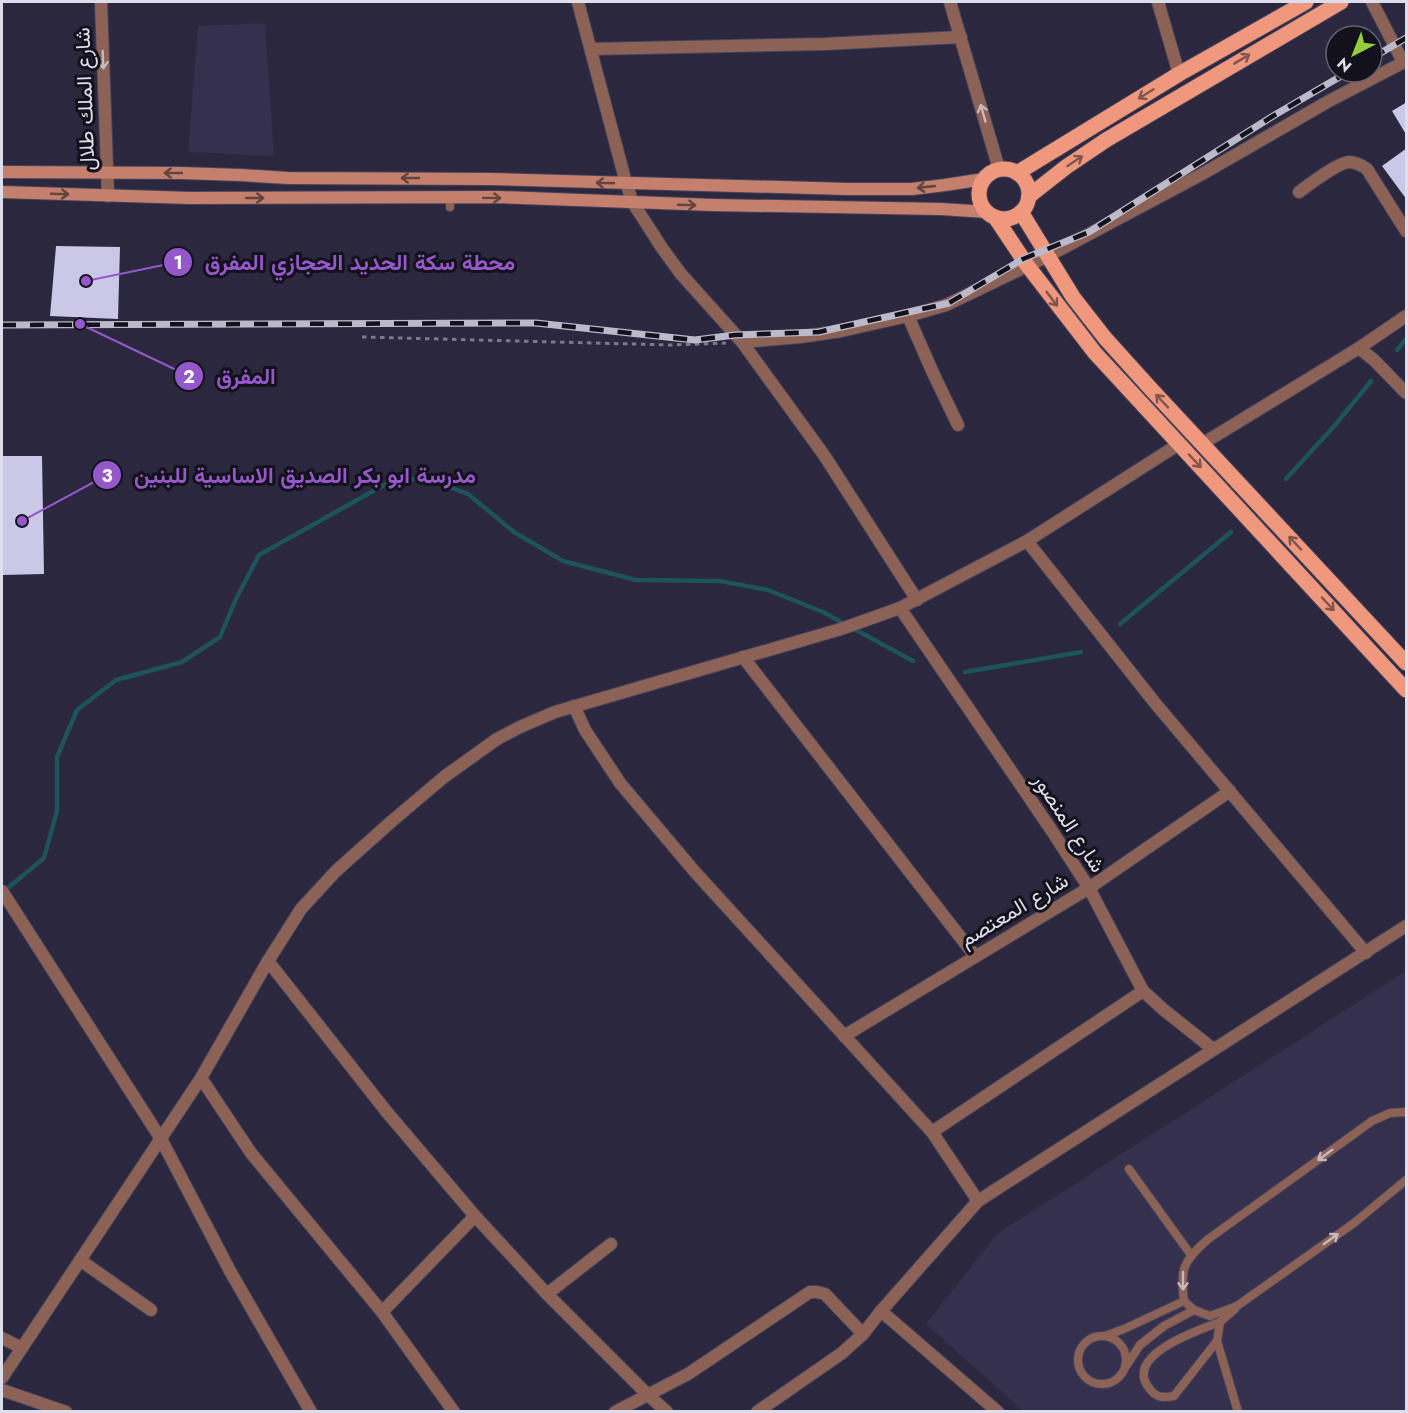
<svg xmlns="http://www.w3.org/2000/svg" width="1408" height="1413" font-family="Jost,Vazirmatn,sans-serif">
	<style>
		.built { fill: #34304e }
		.lines { fill: none; stroke-linecap: round; stroke-linejoin: round }
		.stream { stroke: #1c535c; stroke-width: 4.5 }
		.building { fill: #cac8e6 }
		.service-casing { stroke: #47445a; stroke-width: 10 }
		.minor-casing { stroke: #47445a; stroke-width: 14 }
		.tertiary-casing { stroke: #47445a; stroke-width: 14 }
		.secondary-casing { stroke: #47445a; stroke-width: 14 }
		.primary-casing { stroke: #47445a; stroke-width: 17 }
		.path { stroke: #7b798c; stroke-width: 3; stroke-dasharray: 4.5 4.5; stroke-linecap: butt }
		.service { stroke: #8d6256; stroke-width: 8 }
		.minor { stroke: #8d6256; stroke-width: 12 }
		.tertiary { stroke: #8d6256; stroke-width: 12 }
		.secondary { stroke: #c5806d; stroke-width: 12 }
		.primary { stroke: #f0987e; stroke-width: 15 }
		.rail-casing { stroke: #bbb9ca; stroke-width: 7 }
		.rail { stroke: #13121c; stroke-width: 4.5; stroke-dasharray: 14; stroke-linecap: butt }
		.oneway { stroke: #82554d }
		.oneway2 { stroke: #c6b8bf }
		.oneway3 { stroke: #634440 }
		.labels { text-anchor: middle; dominant-baseline: central; stroke-width: 6; stroke-linejoin: round; paint-order: stroke }
		.street-label { font-size: 21px; fill: #deddec; stroke: #13121c }
		.leader { fill: none; stroke: #9458ca; stroke-width: 2 }
		.callout-dot { fill: #9458ca; stroke: #13121c; stroke-width: 2 }
		.mark-label { font-size: 18px; text-anchor: middle; font-weight: bold; fill: #fff }
		.callout-label { font-size: 22px; text-anchor: middle; font-weight: bold; fill: #9458ca; stroke: #13121c; stroke-width: 6; stroke-linejoin: round; paint-order: stroke }
	</style>
	<rect width="100%" height="100%" fill="#2a273e"/>
	<g class="built">
		<polygon points="265,23 274,156 188,152 198,26"/>
		<polygon points="1406,971 1406,1411 1023,1411 926,1324 997,1234"/>
	</g>
	<g class="lines">
		<g class="stream">
			<polyline points="1397,350 1406,339"/>
			<polyline points="1286,479 1336,424 1371,381"/>
			<polyline points="1120,624 1231,532"/>
			<polyline points="965,672 1081,652"/>
			<polyline points="3,892 44,858 57,811 57,757 77,710 116,680 182,662 220,637 236,599 259,555 391,481 426,478 468,494 514,532 563,561 636,580 720,581 768,590 823,612 913,661"/>
		</g>
	</g>
	<g class="building">
		<polygon points="1407,102 1407,136 1392,111"/>
		<polygon points="1407,148 1407,200 1382,166"/>
		<polygon points="56,246 120,247 118,319 50,316"/>
		<polygon points="2,456 42,456 44,574 2,575"/>
	</g>
	<g class="lines">
		<defs>
			<g id="service">
				<polyline points="450,197 450,207"/>
				<path d="M 1406,1113 L 1405,1112 L 1390,1113 L 1372,1121 L 1207,1240 C 1183,1262 1180,1268 1184,1301 L 1194,1310 L 1210,1316 L 1237,1306 L 1354,1223 L 1406,1180"/>
				<polyline points="1129,1169 1191,1255"/>
				<polyline points="1235,1309 1220,1322 1217,1341 1238,1412"/>
				<circle cx="1102" cy="1360" r="24"/>
				<polyline points="1105,1336 1124,1329 1184,1301"/>
				<path d="M 1217,1341 L 1174,1396 C 1163,1398 1156,1398 1149,1388 C 1123,1355 1199,1330 1220,1322"/>
				<polyline points="1126,1366 1140,1345 1164,1326 1194,1310"/>
			</g>
			<g id="minor">
				<polyline points="578,2 626,183 633,203 662,248 681,274 742,342 824,455 917,600"/>
				<polyline points="950,2 999,169"/>
				<polyline points="1158,2 1179,74"/>
				<polyline points="1372,2 1403,62"/>
				<polyline points="591,49 824,44 961,37"/>
				<path d="M 1299,192 C 1310,184 1337,163 1349,162 C 1356,162 1361,165 1367,169 L 1406,231"/>
				<polyline points="908,316 933,373 958,425"/>
				<polyline points="742,342 800,337 841,331 908,316 946,305 1048,256 1204,173 1329,101 1406,61"/>
				<polyline points="1359,348 1406,316"/>
				<polyline points="1202,444 1359,348 1374,360 1406,393"/>
				<polyline points="1027,541 1155,703 1366,953"/>
				<polyline points="900,608 1052,831 1089,888 1143,991 1164,1010 1213,1049"/>
				<polyline points="743,657 975,956"/>
				<polyline points="574,706 585,730 620,783 695,872 932,1132 978,1201"/>
				<polyline points="2,891 161,1139 230,1271 311,1412"/>
				<polyline points="268,961 386,1111 475,1216 547,1294 647,1394 667,1412"/>
				<polyline points="844,1036 1089,888 1230,791"/>
				<polyline points="201,1078 251,1153 382,1312 454,1412"/>
				<polyline points="932,1132 1143,991"/>
				<polyline points="80,1260 151,1310"/>
				<polyline points="547,1294 611,1244"/>
				<polyline points="881,1311 998,1412"/>
				<polyline points="382,1312 475,1216"/>
				<polyline points="2,1338 22,1348"/>
				<polyline points="2,1378 201,1078 268,961 301,909 336,871 392,821 444,777 497,739 520,727 555,712 841,629 900,608 1027,541 1179,444"/>
				<polyline points="2,1390 66,1412"/>
				<polyline points="615,1412 688,1374 810,1292 817,1292 825,1294 863,1334"/>
				<polyline points="757,1412 842,1353 863,1334 881,1311 978,1201 1406,926"/>
			</g>
			<polyline id="tertiary" points="101,2 108,196"/>
			<g id="secondary">
				<polyline points="2,172 181,173 240,175 288,178 490,179 847,189 912,189 945,185 984,179"/>
				<polyline points="2,192 190,198 498,197 713,205 941,209 987,212"/>
			</g>
			<g id="primary">
				<circle cx="1004" cy="194" r="25"/>
				<polyline points="1017,173 1179,74 1306,2"/>
				<polyline points="1029,196 1066,167 1106,140 1341,2"/>
				<polyline points="1021,212 1073,297 1105,338 1151,389 1406,663"/>
				<polyline points="995,217 1027,265 1095,353 1406,690"/>
			</g>
		</defs>
		<use href="#service" class="service-casing"/>
		<use href="#minor" class="minor-casing"/>
		<use href="#tertiary" class="tertiary-casing"/>
		<use href="#secondary" class="secondary-casing"/>
		<use href="#primary" class="primary-casing"/>
		<polyline class="path" points="362,337 671,345 726,343"/>
		<use href="#service" class="service"/>
		<use href="#minor" class="minor"/>
		<use href="#tertiary" class="tertiary"/>
		<use href="#secondary" class="secondary"/>
		<use href="#primary" class="primary"/>
		<defs>
			<g id="rail">
				<polyline points="1372,58 1406,38"/>
				<polyline points="2,325 536,323 695,340 735,335 819,332 949,303 1023,259 1089,232 1273,116 1348,72"/>
			</g>
		</defs>
		<use href="#rail" class="rail-casing"/>
		<use href="#rail" class="rail"/>
	</g>
	<defs><path id="oneway-shaft" d="M-6 0H5M1.5-3L5.5 0L1.5 3" fill="none" stroke-width="1.6" stroke-linecap="round" stroke-linejoin="round" transform="scale(1.5)"/></defs>
	<g class="oneway">
		<use href="#oneway-shaft" transform="translate(1242 59) rotate(-31)"/>
		<use href="#oneway-shaft" transform="translate(1146 94) rotate(148)"/>
		<use href="#oneway-shaft" transform="translate(1075 161) rotate(-34)"/>
		<use href="#oneway-shaft" transform="translate(1052 299) rotate(53)"/>
		<use href="#oneway-shaft" transform="translate(1162 401) rotate(-133)"/>
		<use href="#oneway-shaft" transform="translate(1195 461) rotate(47)"/>
		<use href="#oneway-shaft" transform="translate(1295 543) rotate(-133)"/>
		<use href="#oneway-shaft" transform="translate(1328 604) rotate(47)"/>
	</g>
	<g class="oneway2">
		<use href="#oneway-shaft" transform="translate(103 60) rotate(88)"/>
		<use href="#oneway-shaft" transform="translate(983 113) rotate(-106)"/>
		<use href="#oneway-shaft" transform="translate(1325 1155) rotate(144)"/>
		<use href="#oneway-shaft" transform="translate(1331 1239) rotate(-36)"/>
		<use href="#oneway-shaft" transform="translate(1183 1281) rotate(90)"/>
	</g>
	<g class="oneway3">
		<use href="#oneway-shaft" transform="translate(173 173) rotate(-180)"/>
		<use href="#oneway-shaft" transform="translate(410 178) rotate(180)"/>
		<use href="#oneway-shaft" transform="translate(605 183) rotate(-178)"/>
		<use href="#oneway-shaft" transform="translate(926 187) rotate(174)"/>
		<use href="#oneway-shaft" transform="translate(60 194) rotate(2)"/>
		<use href="#oneway-shaft" transform="translate(255 198)"/>
		<use href="#oneway-shaft" transform="translate(492 198) rotate(1)"/>
		<use href="#oneway-shaft" transform="translate(687 205) rotate(2)"/>
	</g>
	<g class="labels">
		<g class="street-label">
			<text transform="translate(85 99) rotate(-92)">شارع الملك طلال</text>
			<text transform="translate(1069 823) rotate(57)">شارع المنصور</text>
			<text transform="translate(1014 910) rotate(-31)">شارع المعتصم</text>
		</g>
	</g>
	<path class="leader" d="M86 281L178 262M80 324L189 376M22 521L107 475"/>
	<g class="callout-dot">
		<circle cx="86" cy="281" r="6"/>
		<circle cx="80" cy="324" r="6"/>
		<circle cx="22" cy="521" r="6"/>
		<circle cx="178" cy="262" r="15"/>
		<circle cx="189" cy="376" r="15"/>
		<circle cx="107" cy="475" r="15"/>
	</g>
	<g class="mark-label">
		<text x="178" y="269">1</text>
		<text x="189" y="383">2</text>
		<text x="107" y="482">3</text>
	</g>
	<g class="callout-label">
		<text x="360" y="270">محطة سكة الحديد الحجازي المفرق</text>
		<text x="246" y="384">المفرق</text>
		<text x="305" y="483">مدرسة ابو بكر الصديق الاساسية للبنين</text>
	</g>
	<rect width="1408" height="1413" fill="none" stroke="#deddec" stroke-width="6"/>
	<g transform="translate(1354 54) rotate(222)"><circle r="28" fill="#13121c" stroke="#64636f" stroke-width="1.5"/>
	<path d="M0-4.5L10 22L0 15L-10 22Z" fill="#95cc3b"/>
	<text y="-9" font-size="16" font-weight="bold" text-anchor="middle" fill="#deddec">N</text>
	</g>
</svg>
